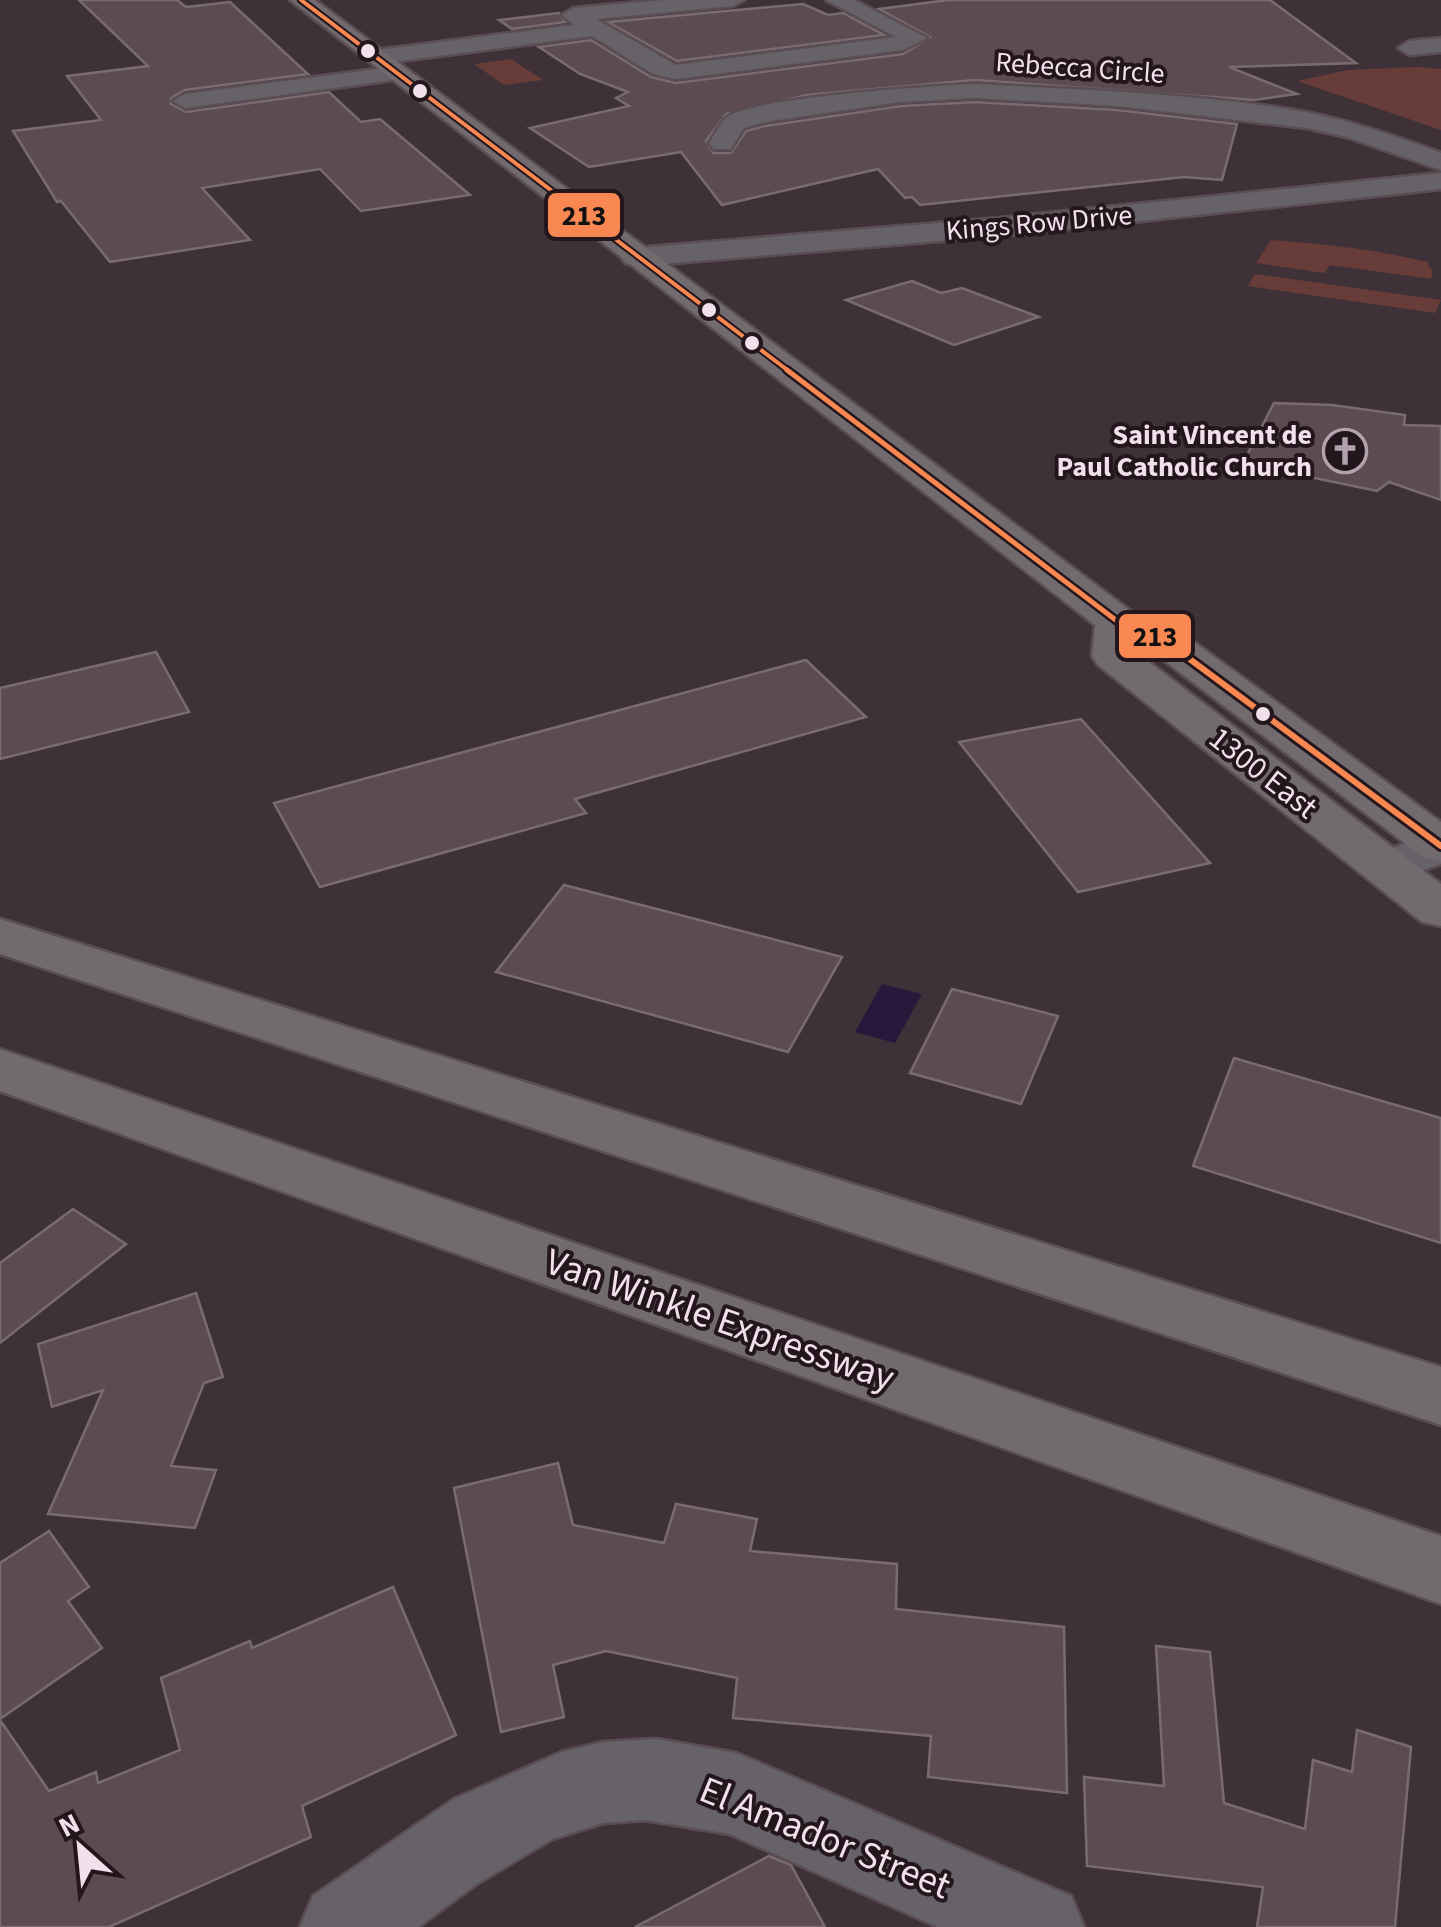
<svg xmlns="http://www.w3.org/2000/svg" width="1441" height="1927" font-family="'Source Sans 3',sans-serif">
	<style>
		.green { fill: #683d39 }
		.water { fill: #29183b }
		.building { fill: #5c4c51; stroke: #796c71; stroke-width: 2.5 }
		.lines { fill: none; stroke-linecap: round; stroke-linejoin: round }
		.minor-casing { stroke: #5a4e54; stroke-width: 5 }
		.major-casing { stroke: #5a4e54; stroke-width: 5 }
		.minor { fill: #676267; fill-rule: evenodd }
		.major { fill: #716b6f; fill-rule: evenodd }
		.bus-1-far2-casing { stroke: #23171d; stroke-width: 8 }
		.bus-1-far1-casing { stroke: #23171d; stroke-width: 10 }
		.bus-1-casing { stroke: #23171d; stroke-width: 12 }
		.bus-1-far2 { stroke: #f88751; stroke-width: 4 }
		.bus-1-far1 { stroke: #f88751; stroke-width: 5 }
		.bus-1 { stroke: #f88751; stroke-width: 6 }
		.bus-dot { fill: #f2e1ea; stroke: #23171d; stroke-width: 4 }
		.labels { text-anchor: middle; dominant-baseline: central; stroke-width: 8; stroke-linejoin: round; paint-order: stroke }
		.far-street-label { font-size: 28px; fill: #f2e1ea; stroke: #23171d }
		.far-poi-label { font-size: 28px; font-weight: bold; fill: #f2e1ea; stroke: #23171d; text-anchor: end }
		.street-label { font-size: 32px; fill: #f2e1ea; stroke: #23171d }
		.near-street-label { font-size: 38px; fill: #f2e1ea; stroke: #23171d }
		.line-badge { stroke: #23171d; stroke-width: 4 }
		.pale-badge-label { font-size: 28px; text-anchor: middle; font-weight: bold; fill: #111 }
	</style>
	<rect width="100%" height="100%" fill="#3e3138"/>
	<g class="green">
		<polygon points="511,59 543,80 504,85 474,64"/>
		<polygon points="1418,67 1441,69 1441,130 1297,81 1348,70"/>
		<path d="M 1271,240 C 1324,244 1375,249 1427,262 L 1433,272 L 1431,279 L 1330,265 L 1324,273 L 1256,263 Z"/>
		<polygon points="1255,274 1441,300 1435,313 1248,286"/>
	</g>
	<polygon class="water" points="882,984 922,994 895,1043 855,1032"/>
	<g class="building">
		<polygon points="79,0 177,0 186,7 230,2 308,74 185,90 171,98 171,104 186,112 329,92 361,122 380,119 470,195 361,211 320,169 202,188 250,240 110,262 61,201 57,202 13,131 101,120 67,76 148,66"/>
		<polygon points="948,0 1270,0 1356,63 1229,67 1297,94 1254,100 975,80 807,95 726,114 706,141 713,153 731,153 746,131 765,126 901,106 975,102 1117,110 1237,124 1222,180 1184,177 920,205 912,197 905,198 878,169 722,205 681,152 589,167 530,128 629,106 616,98 628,92 580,74 539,47 591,40 651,77 676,83 903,54 930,37 879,9"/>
		<polygon points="803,4 828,15 843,13 884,35 677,61 608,22"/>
		<polygon points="559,13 565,22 512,29 499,20"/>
		<polygon points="912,281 941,293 962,288 1039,317 954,345 846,300"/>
		<polygon points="1274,403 1332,405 1405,415 1404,425 1441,426 1441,500 1389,482 1377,491 1300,475 1246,457"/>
		<polygon points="156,652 189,712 0,759 0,688"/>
		<polygon points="806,660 866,717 575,799 586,813 320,887 274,803"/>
		<polygon points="1081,719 1210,863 1078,892 959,742"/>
		<polygon points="564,885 842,957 788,1052 496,972"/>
		<polygon points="952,989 1058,1016 1021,1104 910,1073"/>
		<polygon points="1234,1058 1441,1118 1441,1243 1193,1166"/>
		<polygon points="73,1209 126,1244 0,1343 0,1263"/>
		<polygon points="196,1293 223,1377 204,1383 171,1466 216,1470 195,1528 48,1514 103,1390 52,1407 38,1344"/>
		<polygon points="558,1463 573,1525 664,1543 676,1504 757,1519 750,1551 897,1564 896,1609 1064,1627 1067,1793 928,1777 931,1736 733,1718 737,1678 606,1651 553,1665 564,1717 501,1732 454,1488"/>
		<polygon points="49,1531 89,1587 68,1601 102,1648 0,1719 0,1563"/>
		<polygon points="393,1587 456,1735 302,1806 311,1837 109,1927 0,1927 0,1720 49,1791 96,1772 98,1783 180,1750 161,1678 250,1641 252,1648"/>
		<polygon points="1156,1646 1210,1652 1224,1803 1305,1829 1313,1760 1352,1772 1357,1730 1411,1747 1395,1927 1257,1927 1263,1887 1087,1866 1084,1777 1164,1786"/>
		<polygon points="769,1856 791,1865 825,1927 635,1927"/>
	</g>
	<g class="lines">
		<defs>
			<g id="minor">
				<polygon points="664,0 744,0 733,6 596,19 676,65 896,37 826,0 854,0 927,38 903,50 676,79 653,74 592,36 377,64 365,57 377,50 574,25 562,15 573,8"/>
				<polygon points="1441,38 1441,52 1409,55 1398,48 1409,41"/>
				<polygon points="400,66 412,73 408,78 185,108 173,101 185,94"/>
				<path d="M 975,84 C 1084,90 1203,93 1310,113 C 1355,122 1398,137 1441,153 L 1441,170 L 1347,137 L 1307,128 L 1117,106 L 975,98 L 901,102 L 764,122 L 744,128 L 731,149 L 713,149 L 709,143 C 714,136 720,122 727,117 C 757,97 931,86 975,84 Z"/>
				<polygon points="1441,173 1441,189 1000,236 636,266 625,263 621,257 625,251 636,248 1000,218"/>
				<polygon points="1441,832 1441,864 1385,883 1367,878 1359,867 1367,856"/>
				<polygon points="657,1739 736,1753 1071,1896 1084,1927 938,1927 730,1834 645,1820 603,1823 552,1839 478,1883 418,1927 300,1927 313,1896 454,1799 562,1752 603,1742"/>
			</g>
			<g id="major">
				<polygon points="290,0 315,0 1132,612 1179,631 1441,822 1441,861 1423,857 1149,649 1137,644 1136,652 1441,884 1441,926 1422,922 1098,665 1092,656 1095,625"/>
				<polygon points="0,919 1441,1367 1441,1425 0,954"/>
				<polygon points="0,1049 1441,1536 1441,1604 0,1091"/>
			</g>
		</defs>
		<use href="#minor" class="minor-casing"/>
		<use href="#major" class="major-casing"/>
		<use href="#minor" class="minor"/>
		<use href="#major" class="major"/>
		<defs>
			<polyline id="bus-1-far2" points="301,0 790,372"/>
			<polyline id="bus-1-far1" points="787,370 1117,621 1152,635"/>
			<polyline id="bus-1" points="1145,632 1164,640 1441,846"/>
		</defs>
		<use href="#bus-1-far2" class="bus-1-far2-casing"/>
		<use href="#bus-1-far1" class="bus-1-far1-casing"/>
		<use href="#bus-1" class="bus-1-casing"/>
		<use href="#bus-1-far2" class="bus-1-far2"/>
		<use href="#bus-1-far1" class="bus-1-far1"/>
		<use href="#bus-1" class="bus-1"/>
	</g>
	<defs>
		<symbol id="church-ring" viewBox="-11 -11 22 22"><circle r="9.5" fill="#23171d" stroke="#b3a3ac" stroke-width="1.5"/><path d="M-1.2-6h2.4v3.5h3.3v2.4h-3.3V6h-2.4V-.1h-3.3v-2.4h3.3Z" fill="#b3a3ac"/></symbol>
	</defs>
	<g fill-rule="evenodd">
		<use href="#church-ring" x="1320" y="426" width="50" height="50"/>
	</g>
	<g class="bus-dot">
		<circle cx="368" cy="51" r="9"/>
		<circle cx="420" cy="91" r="9"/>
		<circle cx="709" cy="310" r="9"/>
		<circle cx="752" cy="343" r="9"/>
		<circle cx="1263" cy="714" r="9"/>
	</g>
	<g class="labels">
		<g class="far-street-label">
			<text transform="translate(1080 68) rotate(4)">Rebecca Circle</text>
			<text transform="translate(1039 223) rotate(-5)">Kings Row Drive</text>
		</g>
		<g class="far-poi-label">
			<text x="1312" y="435">Saint Vincent de<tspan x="1312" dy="32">Paul Catholic Church</tspan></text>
		</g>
		<g class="street-label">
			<text transform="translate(1263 773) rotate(38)">1300 East</text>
		</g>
		<g class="near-street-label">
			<text transform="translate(720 1320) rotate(19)">Van Winkle Expressway</text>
			<text transform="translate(825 1838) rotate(22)">El Amador Street</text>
		</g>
	</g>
	<g class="line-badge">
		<rect x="546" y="191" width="76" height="48" rx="10" fill="#f88751"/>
		<rect x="1117" y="612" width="76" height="48" rx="10" fill="#f88751"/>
	</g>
	<g class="pale-badge-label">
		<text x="584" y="225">213</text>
		<text x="1155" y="646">213</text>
	</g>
	<g transform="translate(80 1847) rotate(333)" stroke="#23171d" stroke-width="8" paint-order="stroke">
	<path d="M0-8L18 38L0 25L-18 38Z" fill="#f2e1ea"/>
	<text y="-15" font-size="28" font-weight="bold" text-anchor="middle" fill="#f2e1ea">N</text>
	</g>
</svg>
